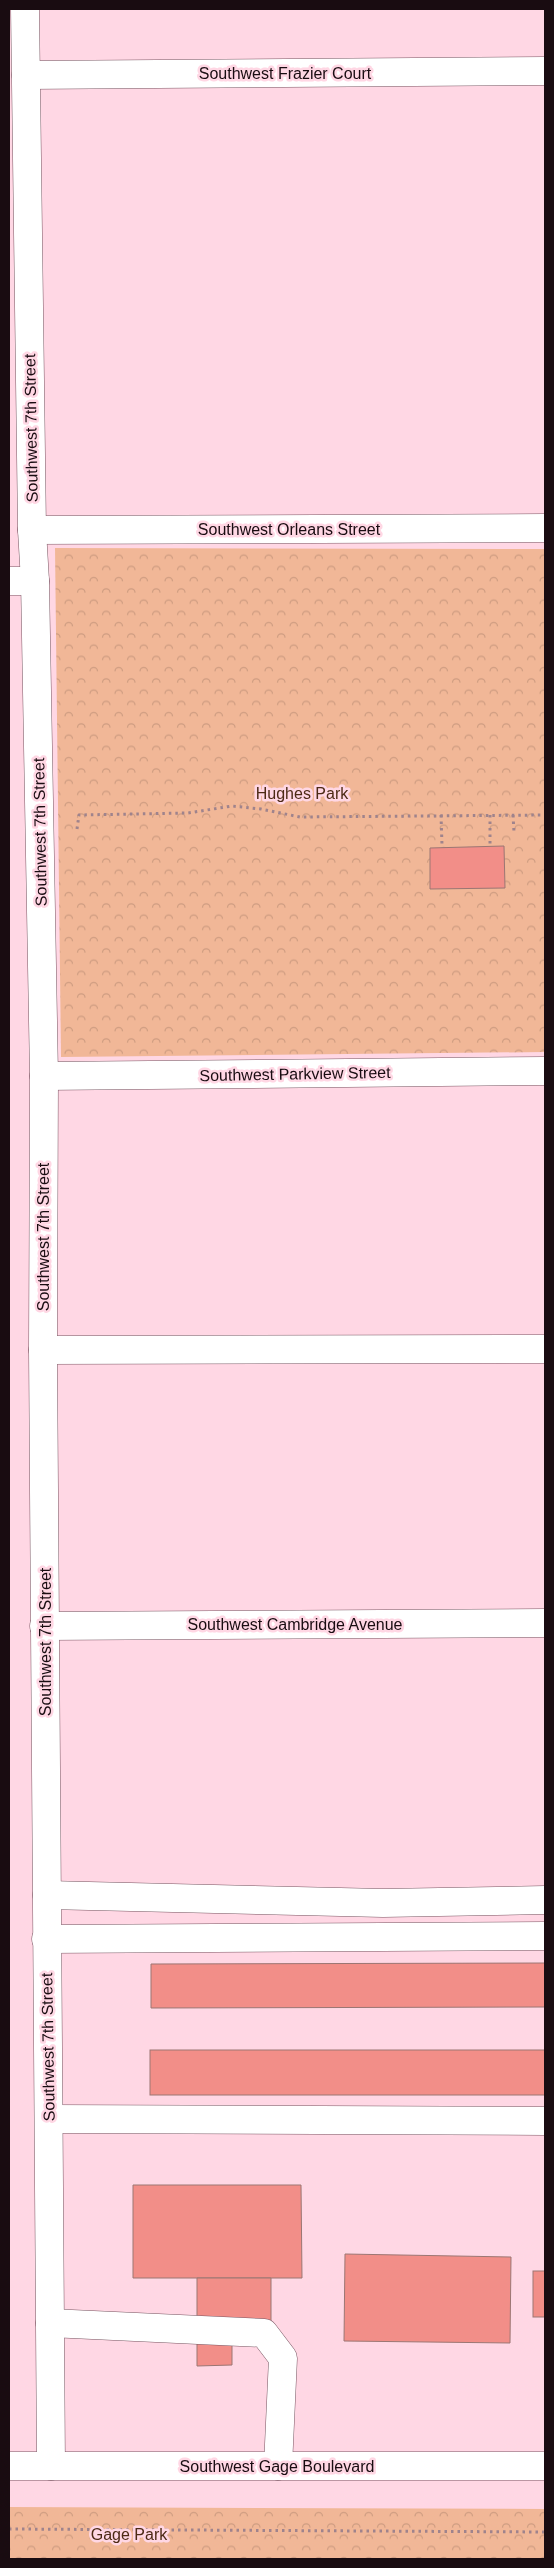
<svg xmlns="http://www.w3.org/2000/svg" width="554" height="2568" font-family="Arial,sans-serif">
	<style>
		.forest { fill: url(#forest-crowns) }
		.building { fill: #f28e88; stroke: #9b7673 }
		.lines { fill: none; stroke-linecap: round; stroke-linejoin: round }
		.minor-casing { stroke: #785662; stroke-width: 29 }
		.major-casing { stroke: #785662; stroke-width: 29 }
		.path { stroke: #9f838c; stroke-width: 3; stroke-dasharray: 2.5 4; stroke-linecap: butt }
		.minor { stroke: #fff; stroke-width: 28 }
		.major { stroke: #fff; stroke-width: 28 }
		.labels { text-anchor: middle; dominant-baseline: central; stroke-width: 5; stroke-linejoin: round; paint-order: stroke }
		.street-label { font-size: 16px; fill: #190c11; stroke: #ffd7e4 }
		.park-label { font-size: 16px; fill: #4d2a15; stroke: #ffd7e4 }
	</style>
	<defs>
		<pattern id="forest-crowns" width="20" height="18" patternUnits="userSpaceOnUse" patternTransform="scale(1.25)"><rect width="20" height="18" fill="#f1b797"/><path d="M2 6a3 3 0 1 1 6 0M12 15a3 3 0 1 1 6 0" fill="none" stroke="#ce9c81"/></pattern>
	</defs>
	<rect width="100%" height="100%" fill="#ffd7e4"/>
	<g class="forest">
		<polygon points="55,548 545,549 545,1052 61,1057"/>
		<polygon points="9,2507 545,2509 545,2559 9,2559"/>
	</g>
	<g class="building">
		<polygon points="504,846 505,888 430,889 430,848"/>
		<polygon points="545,1963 545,2007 151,2008 151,1964"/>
		<rect x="150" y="2050" width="395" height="45"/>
		<polygon points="133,2185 301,2185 302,2278 133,2278"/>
		<polygon points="345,2254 511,2257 510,2343 344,2341"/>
		<rect x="533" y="2271" width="12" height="46"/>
		<polygon points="197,2278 271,2278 271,2329 232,2329 232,2365 197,2366"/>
	</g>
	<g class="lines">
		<defs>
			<g id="minor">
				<polyline points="25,9 32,530 35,581 44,1076 43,1350 51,2466"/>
				<polyline points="26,75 545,71"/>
				<polyline points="32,530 545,528"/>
				<polyline points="9,581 35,581"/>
				<polyline points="44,1076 545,1071"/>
				<polyline points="43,1350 545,1349"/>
				<polyline points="44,1626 545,1623"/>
				<polyline points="47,1895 383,1903 545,1900"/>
				<polyline points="46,1939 545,1936"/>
				<polyline points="49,2119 545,2121"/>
				<polyline points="50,2323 264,2333 283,2358 278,2466"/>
			</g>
			<polyline id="major" points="9,2466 545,2466"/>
		</defs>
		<use href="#minor" class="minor-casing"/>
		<use href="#major" class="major-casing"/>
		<g class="path">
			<polyline points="441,815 442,845"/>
			<polyline points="490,815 490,844"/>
			<polyline points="513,815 514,832"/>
			<polyline points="77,829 79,815 188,813 232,806 261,809 300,817 545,815"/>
			<polyline points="9,2529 545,2532"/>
		</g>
		<use href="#minor" class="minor"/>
		<use href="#major" class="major"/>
	</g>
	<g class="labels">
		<g class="street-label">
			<text x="285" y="73">Southwest Frazier Court</text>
			<text transform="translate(31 428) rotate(-91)">Southwest 7th Street</text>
			<text x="289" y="529">Southwest Orleans Street</text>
			<text transform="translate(40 832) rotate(-91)">Southwest 7th Street</text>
			<text transform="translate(295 1074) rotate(-1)">Southwest Parkview Street</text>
			<text transform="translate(43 1237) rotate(-90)">Southwest 7th Street</text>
			<text x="295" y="1624">Southwest Cambridge Avenue</text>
			<text transform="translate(45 1642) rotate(-90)">Southwest 7th Street</text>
			<text transform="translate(48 2047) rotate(-91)">Southwest 7th Street</text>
			<text x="277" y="2466">Southwest Gage Boulevard</text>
		</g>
		<g class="park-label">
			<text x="302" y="793">Hughes Park</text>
			<text x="129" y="2534">Gage Park</text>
		</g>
	</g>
	<rect width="554" height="2568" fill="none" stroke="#190c11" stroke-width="20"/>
</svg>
